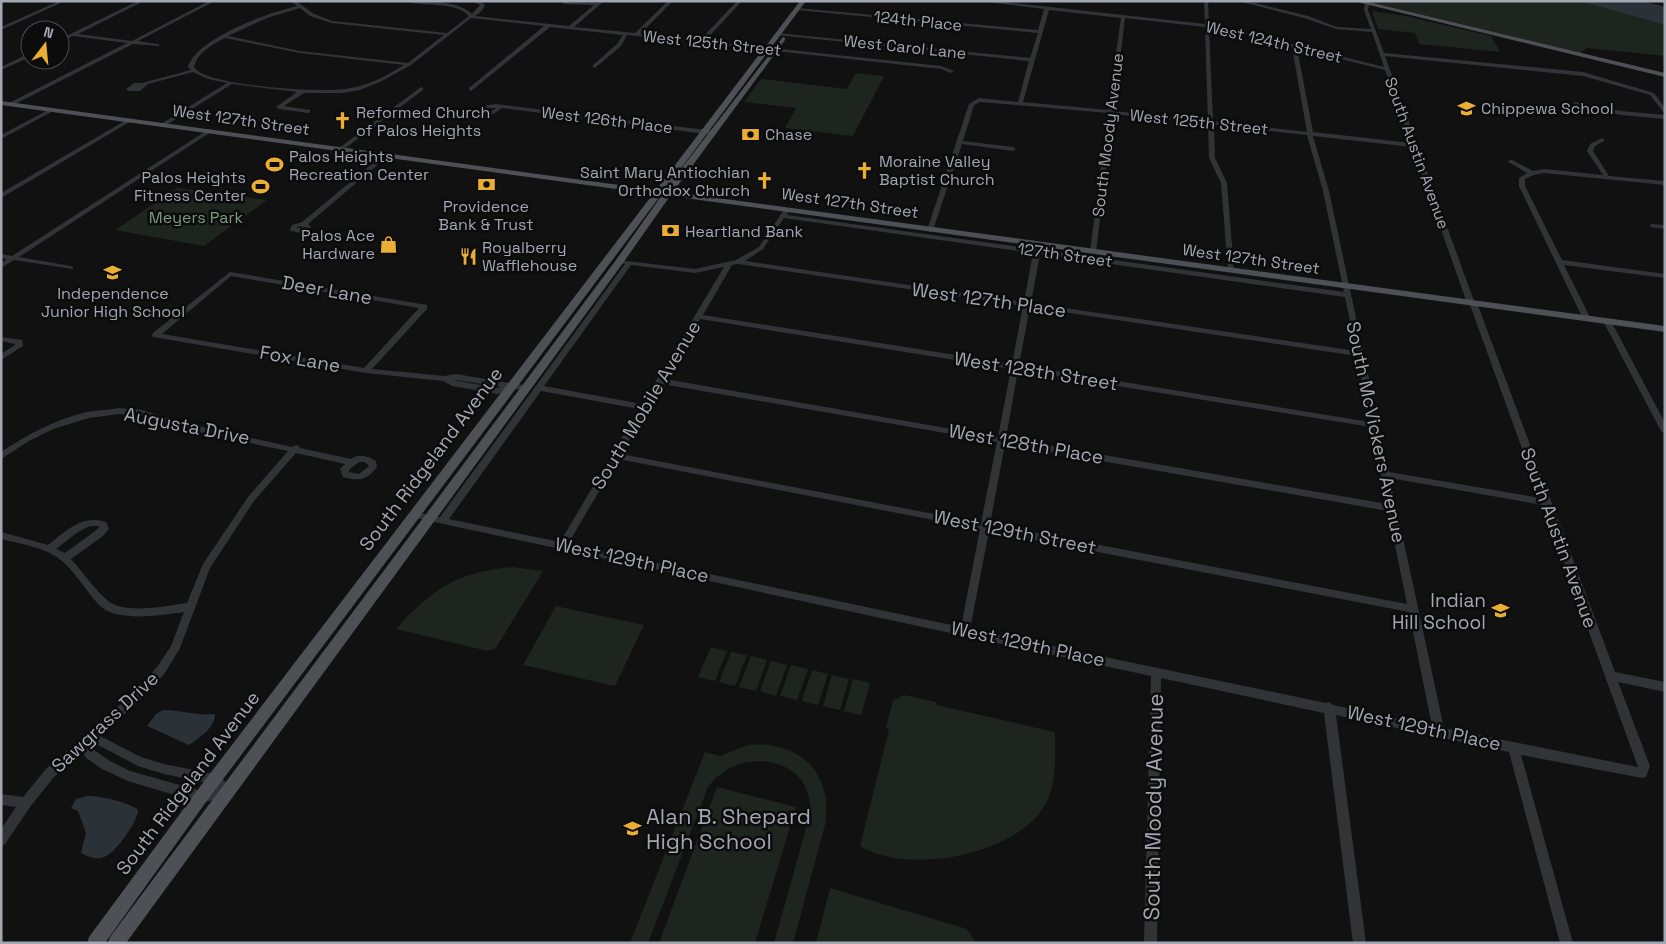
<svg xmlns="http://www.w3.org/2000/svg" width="1666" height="944" font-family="'Space Grotesk',sans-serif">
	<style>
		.green { fill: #1d251e }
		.water { fill: #2a3137 }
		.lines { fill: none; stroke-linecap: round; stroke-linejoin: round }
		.minor { fill: #323337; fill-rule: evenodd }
		.major { fill: #4e5056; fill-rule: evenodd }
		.labels { text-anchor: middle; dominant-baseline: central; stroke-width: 5; stroke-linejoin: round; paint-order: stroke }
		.far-street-label { font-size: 16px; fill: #a3a7b2; stroke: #0c0c0d }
		.far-poi-label { font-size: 16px; fill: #a3a7b2; stroke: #0c0c0d; text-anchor: start }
		.far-park-label { font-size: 16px; fill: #7a9d7d; stroke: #0c0c0d }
		.street-label { font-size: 19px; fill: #a3a7b2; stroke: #0c0c0d }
		.poi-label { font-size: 19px; fill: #a3a7b2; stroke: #0c0c0d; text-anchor: end }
		.near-street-label { font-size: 22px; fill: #a3a7b2; stroke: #0c0c0d }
		.near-poi-label { font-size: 22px; fill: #a3a7b2; stroke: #0c0c0d; text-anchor: start }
	</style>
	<rect width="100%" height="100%" fill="#111112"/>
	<g class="green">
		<polygon points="1362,1 1579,1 1665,25 1665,56 1587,48 1580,53"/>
		<polygon points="1372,11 1406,16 1491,36 1500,52 1419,44 1415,33 1378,29"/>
		<polygon points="856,73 884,76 853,136 785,128 796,108 744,102 761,79 847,89"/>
		<polygon points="177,188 259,199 267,200 204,246 115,230"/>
		<path d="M 512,567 L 543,571 L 496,648 L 488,651 L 396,629 C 430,590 459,571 512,567 Z"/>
		<polygon points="556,606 644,625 615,686 523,665"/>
		<polygon points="711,647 727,651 715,681 698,677"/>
		<polygon points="731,652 747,655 735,686 719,682"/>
		<polygon points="751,656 767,660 756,691 739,687"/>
		<polygon points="771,661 787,665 776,696 760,691"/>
		<polygon points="791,665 808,669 797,700 780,696"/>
		<polygon points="812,670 828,674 818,705 802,701"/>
		<polygon points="832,675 849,679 840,710 823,706"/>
		<polygon points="853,679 870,683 861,715 844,711"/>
		<path d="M 904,695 L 936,702 L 936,705 L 1055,732 C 1055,755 1057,783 1046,803 C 1019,855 908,876 860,846 L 889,730 L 886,727 L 893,701 Z"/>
		<path d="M 748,745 C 800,740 834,774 825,825 L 793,943 L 774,943 L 809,818 C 820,758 740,742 708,787 L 648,943 L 630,943 L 705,752 L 720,756 Z"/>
		<polygon points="717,787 796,807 755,943 659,943"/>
		<polygon points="830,888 967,929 976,943 816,943"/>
	</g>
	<g class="water">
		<polygon points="1579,1 1644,1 1665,7 1665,25"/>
		<path d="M 163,710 C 181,710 197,716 215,714 C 215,728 199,738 189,745 L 147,726 L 156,714 Z"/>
		<path d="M 87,796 C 100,796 129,802 138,810 C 139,820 114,855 104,857 C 96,860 89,857 81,853 L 86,833 L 78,811 L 71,808 L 76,799 Z"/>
	</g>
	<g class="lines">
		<g class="minor">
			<polygon points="59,1 65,1 1,30 1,27"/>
			<polygon points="138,1 144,1 78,34 132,41 209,1 215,1 138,41 157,44 159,44 159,46 133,44 13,105 9,105 9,103 127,43 73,36 60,42 60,39"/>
			<path d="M 291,1 L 296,1 L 314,14 L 332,21 L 447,33 L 469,16 C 453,0 424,8 405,1 C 424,1 458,0 472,14 L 480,5 L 473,1 L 479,1 L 485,5 L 482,11 L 475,16 L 569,26 L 594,5 L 564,4 L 562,2 L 597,3 L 604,1 L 574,27 L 635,33 L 668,1 L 673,1 L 640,34 L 700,40 L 737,1 L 742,1 L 705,41 L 941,66 L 954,71 L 951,73 L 941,69 L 627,35 L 621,46 L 595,68 L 593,67 L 593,65 L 617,44 L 623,35 L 550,27 L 471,91 L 469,90 L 469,88 L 544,26 L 471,18 L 411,65 L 380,82 L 360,90 L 343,93 L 304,93 L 284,106 L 310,110 L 310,112 L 308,113 L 279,109 L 276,107 L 297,92 L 232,84 L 163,127 L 161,126 L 161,124 L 227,83 L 208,79 L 193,72 L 148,84 L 140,91 L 129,91 L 126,89 L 134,83 L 142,83 L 191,70 L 188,67 C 194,44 246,22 267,15 C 277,11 287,9 297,6 ZM 300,8 L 310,16 L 331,23 L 444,35 L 408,63 L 300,51 L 228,36 L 267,18 ZM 225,38 L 300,53 L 404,65 C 387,75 370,85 351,88 C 324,94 222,86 199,72 C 198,71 195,68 194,67 C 197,53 213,44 225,38 Z"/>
			<path d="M 979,1 L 995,1 L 1205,24 L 1204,1 L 1208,1 L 1209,25 L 1224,27 L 1384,67 L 1372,32 L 1336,29 L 1304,18 L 1238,1 L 1247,1 L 1308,16 L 1337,27 L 1371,29 L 1364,10 L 1365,4 L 1367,3 L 1369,4 L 1368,10 L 1384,53 L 1583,72 L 1654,93 L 1665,108 L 1665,114 L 1650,95 L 1583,76 L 1385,56 L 1474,301 L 1477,303 L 1615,672 L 1665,682 L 1665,692 L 1618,682 L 1650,766 L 1646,777 L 1642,778 L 1521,755 L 1573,943 L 1560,943 L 1509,752 L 1336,715 L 1366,943 L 1353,943 L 1324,713 L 1161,678 L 1157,943 L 1144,943 L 1151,676 L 411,517 L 409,515 L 411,513 L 414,512 L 440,517 L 625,264 L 618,262 L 618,260 L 695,269 L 736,260 L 759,247 L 783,211 L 785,210 L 788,212 L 787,215 L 1034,249 L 1036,246 L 1038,245 L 1041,247 L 1041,250 L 1344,292 L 1323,191 L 1307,135 L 1214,125 L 1215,158 L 1227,183 L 1234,271 L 1233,272 L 1229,272 L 1228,271 L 1221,183 L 1209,158 L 1208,124 L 1113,114 L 1096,252 L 1093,254 L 1090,252 L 1108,113 L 980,102 L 974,105 L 963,141 L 1013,147 L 1016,149 L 1013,151 L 962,144 L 933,230 L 930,232 L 928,231 L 927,230 L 969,104 L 979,98 L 1018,102 L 1029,61 L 777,35 L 775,34 L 777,33 L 1030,58 L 1038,33 L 797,10 L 795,9 L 797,8 L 1038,30 L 1044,9 ZM 1049,10 L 1121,18 L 1108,110 L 1023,102 ZM 1125,18 L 1205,27 L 1208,121 L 1114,111 ZM 1209,28 L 1224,29 L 1292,47 L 1307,132 L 1213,121 ZM 1297,48 L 1385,70 L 1411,143 L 1313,132 ZM 1313,136 L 1412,147 L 1467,303 L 1470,305 L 1540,498 L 1389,472 L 1329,191 ZM 784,218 L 1033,253 L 1024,302 L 745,261 L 763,249 ZM 1040,254 L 1345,297 L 1356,351 L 1031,303 ZM 738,264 L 1023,306 L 1012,364 L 703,315 L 732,265 ZM 631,265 L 695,273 L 724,267 L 642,404 L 544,386 ZM 1030,307 L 1357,356 L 1370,422 L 1019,365 ZM 700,319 L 1011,369 L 998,437 L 665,379 ZM 1018,370 L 1371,427 L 1387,504 L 1006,438 ZM 662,384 L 997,442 L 981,523 L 621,454 ZM 541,391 L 639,409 L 560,542 L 449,519 ZM 1005,444 L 1388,511 L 1407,604 L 990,524 ZM 618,459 L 980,529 L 961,627 L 568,544 ZM 1390,478 L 1543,505 L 1638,767 L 1444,728 ZM 989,531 L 1409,612 L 1432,726 L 1333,705 L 1329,702 L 1326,703 L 970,629 Z"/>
			<polygon points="28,54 30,54 30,57 1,70 1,67"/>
			<polygon points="421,87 423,88 423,90 343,150 339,150 339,148"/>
			<polygon points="1575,102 1621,111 1665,115 1665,119 1621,115 1573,105 1573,103"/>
			<path d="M 496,104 L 714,131 L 717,133 L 714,135 L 502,108 C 493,115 481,122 472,112 L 483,106 ZM 486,108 L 496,108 C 491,112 485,116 478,112 Z"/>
			<polygon points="50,109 55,110 1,139 1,135"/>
			<polygon points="128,119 133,120 1,198 1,193"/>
			<polygon points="209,129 211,130 211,132 19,257 71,266 73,267 73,269 14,260 1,268 1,263 7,259 1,258 1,254 12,256"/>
			<polygon points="1602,138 1605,140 1604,141 1595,146 1593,151 1609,176 1665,181 1665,185 1544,173 1534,175 1525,179 1525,186 1562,260 1665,274 1665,278 1564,265 1591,319 1587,321 1583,319 1519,186 1519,178 1527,173 1507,161 1512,160 1533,171 1544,169 1603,175 1587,151 1590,144"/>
			<path d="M 384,154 L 389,155 L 308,224 L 311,227 L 310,228 L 301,233 L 291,231 L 290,230 L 292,225 L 302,222 ZM 301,226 L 303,227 L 297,228 L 297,227 Z"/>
			<polygon points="1652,224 1665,225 1665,229 1650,227 1650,225"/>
			<path d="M 230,272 L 427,305 L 427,309 L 372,369 L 444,376 L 456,374 L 529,386 L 530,388 L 526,391 L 511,388 L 498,394 L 452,386 L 443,381 L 366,373 L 153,337 L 152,335 L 153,333 ZM 231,276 L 419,308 L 364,368 L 162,334 ZM 453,380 L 456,380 L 501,387 L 497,388 Z"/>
			<polygon points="1604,319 1610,319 1611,321 1665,423 1665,434 1661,431 1603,321"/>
			<polygon points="1,337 22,340 23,346 1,360 1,354 15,345 15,344 1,341"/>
			<path d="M 119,408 L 142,410 L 184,423 L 292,447 L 296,445 L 299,446 L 300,448 L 351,459 C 359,453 368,456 376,461 L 377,467 C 366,481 359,481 343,477 L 340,469 L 345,464 L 296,453 L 254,501 L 210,568 L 180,648 L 165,673 L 137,703 L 100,736 L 141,757 L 164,764 L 219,775 L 231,788 L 233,792 L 231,796 L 201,803 L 128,781 L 102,769 L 85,757 L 83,751 L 54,777 L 30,807 L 5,844 L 1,846 L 1,829 L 16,807 L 1,805 L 1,794 L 23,797 L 46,769 L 129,697 L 157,667 L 171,646 L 184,612 C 162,615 116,623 99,605 C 86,591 76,573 62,561 C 46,547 20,544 1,539 L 1,532 L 48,545 C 66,531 82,514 106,522 L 109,529 L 103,536 L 71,559 C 82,571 95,590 107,600 C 123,615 167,606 187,603 L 203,564 L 248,497 L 288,451 L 183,429 L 141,416 L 119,414 L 89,418 L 53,429 L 29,441 L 1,459 L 1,452 C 28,434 56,419 87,412 C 98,410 109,410 119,408 ZM 359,462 L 365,462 L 369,466 L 359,474 L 349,472 L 349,470 ZM 90,526 L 99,526 L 99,528 L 65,553 L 56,549 L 78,532 ZM 94,746 L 100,746 L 138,766 L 164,774 L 212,784 L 216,789 L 201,791 L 130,771 L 110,761 L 94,750 Z"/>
		</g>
		<g class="major">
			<polygon points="800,1 806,1 664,191 783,37 785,38 785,40 673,192 1665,326 1665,332 670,196 623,263 126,943 108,943 110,937 616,260 662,195 661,195 206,802 105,943 87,943 89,937 196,792 653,194 1,105 1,101 656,190"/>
			<polygon points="1353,1 1364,1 1665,73 1665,77"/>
		</g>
	</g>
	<defs>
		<symbol id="school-bare" viewBox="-9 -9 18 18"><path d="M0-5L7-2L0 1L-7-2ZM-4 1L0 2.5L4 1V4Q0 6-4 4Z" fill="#eaae32" stroke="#0c0c0d" stroke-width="2.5" paint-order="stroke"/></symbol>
		<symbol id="church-bare" viewBox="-9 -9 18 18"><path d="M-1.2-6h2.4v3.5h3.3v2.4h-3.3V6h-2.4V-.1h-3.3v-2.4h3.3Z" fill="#eaae32" stroke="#0c0c0d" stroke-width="2.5" paint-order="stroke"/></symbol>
		<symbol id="bank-bare" viewBox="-9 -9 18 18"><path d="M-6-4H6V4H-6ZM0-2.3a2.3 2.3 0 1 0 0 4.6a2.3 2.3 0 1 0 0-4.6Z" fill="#eaae32" stroke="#0c0c0d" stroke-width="2.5" paint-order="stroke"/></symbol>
		<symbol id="stadium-bare" viewBox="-9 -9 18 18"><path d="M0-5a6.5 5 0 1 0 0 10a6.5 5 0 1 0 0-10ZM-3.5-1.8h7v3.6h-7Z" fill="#eaae32" stroke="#0c0c0d" stroke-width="2.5" paint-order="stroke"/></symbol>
		<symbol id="shop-bare" viewBox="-9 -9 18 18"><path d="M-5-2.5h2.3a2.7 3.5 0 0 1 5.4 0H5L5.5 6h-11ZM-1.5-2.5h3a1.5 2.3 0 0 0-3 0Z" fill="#eaae32" stroke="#0c0c0d" stroke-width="2.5" paint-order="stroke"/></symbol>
		<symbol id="restaurant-bare" viewBox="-9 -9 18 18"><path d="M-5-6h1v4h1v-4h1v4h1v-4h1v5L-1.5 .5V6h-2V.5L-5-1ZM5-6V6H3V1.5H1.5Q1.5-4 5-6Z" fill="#eaae32" stroke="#0c0c0d" stroke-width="2.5" paint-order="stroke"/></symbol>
	</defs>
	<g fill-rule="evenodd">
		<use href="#school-bare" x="1454" y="96" width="25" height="25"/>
		<use href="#church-bare" x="330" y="108" width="25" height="25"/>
		<use href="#bank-bare" x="738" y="122" width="25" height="25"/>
		<use href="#stadium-bare" x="262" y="152" width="25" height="25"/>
		<use href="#church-bare" x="852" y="158" width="25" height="25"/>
		<use href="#church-bare" x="752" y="168" width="25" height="25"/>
		<use href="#bank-bare" x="474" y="172" width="25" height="25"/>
		<use href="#stadium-bare" x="248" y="174" width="25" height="25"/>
		<use href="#bank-bare" x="658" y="218" width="25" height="25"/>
		<use href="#shop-bare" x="376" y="232" width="25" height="25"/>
		<use href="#restaurant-bare" x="456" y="244" width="25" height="25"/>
		<use href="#school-bare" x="100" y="260" width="25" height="25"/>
		<use href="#school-bare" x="1488" y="598" width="25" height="25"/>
		<use href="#school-bare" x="620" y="816" width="25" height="25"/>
	</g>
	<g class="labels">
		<g class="far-street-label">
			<text transform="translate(918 21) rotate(6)">124th Place</text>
			<text transform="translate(1274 42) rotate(13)">West 124th Street</text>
			<text transform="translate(712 43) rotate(6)">West 125th Street</text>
			<text transform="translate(905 47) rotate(6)">West Carol Lane</text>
			<text transform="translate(241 120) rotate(8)">West 127th Street</text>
			<text transform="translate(607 120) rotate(7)">West 126th Place</text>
			<text transform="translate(1199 122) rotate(6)">West 125th Street</text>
			<text transform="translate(1108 135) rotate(-83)">South Moody Avenue</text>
			<text transform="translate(1417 153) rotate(70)">South Austin Avenue</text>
			<text transform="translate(850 203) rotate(8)">West 127th Street</text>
			<text transform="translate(1065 255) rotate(8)">127th Street</text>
			<text transform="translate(1251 259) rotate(8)">West 127th Street</text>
		</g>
		<g class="far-poi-label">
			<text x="1481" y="108">Chippewa School</text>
			<text x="356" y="112">Reformed Church<tspan x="356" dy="18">of Palos Heights</tspan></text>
			<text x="765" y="134">Chase</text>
			<text x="289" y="156">Palos Heights<tspan x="289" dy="18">Recreation Center</tspan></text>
			<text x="879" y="161">Moraine Valley<tspan x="879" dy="18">Baptist Church</tspan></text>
			<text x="750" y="172" text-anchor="end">Saint Mary Antiochian<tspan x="750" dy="18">Orthodox Church</tspan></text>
			<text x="246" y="177" text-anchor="end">Palos Heights<tspan x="246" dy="18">Fitness Center</tspan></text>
			<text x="486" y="206" text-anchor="middle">Providence<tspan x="486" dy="18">Bank &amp; Trust</tspan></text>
			<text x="685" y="231">Heartland Bank</text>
			<text x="375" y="235" text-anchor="end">Palos Ace<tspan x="375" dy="18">Hardware</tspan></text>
			<text x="482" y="247">Royalberry<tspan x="482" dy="18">Wafflehouse</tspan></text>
			<text x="113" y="293" text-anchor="middle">Independence<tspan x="113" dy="18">Junior High School</tspan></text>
		</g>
		<g class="far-park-label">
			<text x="196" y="217">Meyers Park</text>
		</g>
		<g class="street-label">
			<text transform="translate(327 290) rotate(10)">Deer Lane</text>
			<text transform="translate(989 300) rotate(8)">West 127th Place</text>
			<text transform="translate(300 359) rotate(10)">Fox Lane</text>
			<text transform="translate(1036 371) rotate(9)">West 128th Street</text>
			<text transform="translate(646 405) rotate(-59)">South Mobile Avenue</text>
			<text transform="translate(187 426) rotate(11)">Augusta Drive</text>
			<text transform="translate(1376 432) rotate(78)">South McVickers Avenue</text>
			<text transform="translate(1026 444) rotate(10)">West 128th Place</text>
			<text transform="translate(431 459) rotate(-53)">South Ridgeland Avenue</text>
			<text transform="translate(1015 532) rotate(11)">West 129th Street</text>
			<text transform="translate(1559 538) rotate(70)">South Austin Avenue</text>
			<text transform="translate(632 560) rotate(12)">West 129th Place</text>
			<text transform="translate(1028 644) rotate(12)">West 129th Place</text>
			<text transform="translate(105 722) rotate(-43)">Sawgrass Drive</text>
			<text transform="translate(1424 728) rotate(12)">West 129th Place</text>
			<text transform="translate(188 783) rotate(-53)">South Ridgeland Avenue</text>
		</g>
		<g class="poi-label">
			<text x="1486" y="600">Indian<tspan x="1486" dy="22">Hill School</tspan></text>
		</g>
		<g class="near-street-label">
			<text transform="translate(1153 807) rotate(-89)">South Moody Avenue</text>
		</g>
		<g class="near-poi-label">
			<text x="646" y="816">Alan B. Shepard<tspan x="646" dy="25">High School</tspan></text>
		</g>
	</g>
	<rect width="1666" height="944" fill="none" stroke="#a3a7b2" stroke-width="5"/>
	<g transform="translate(45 45) rotate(16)"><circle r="24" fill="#0c0c0d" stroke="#484a4f"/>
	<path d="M0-4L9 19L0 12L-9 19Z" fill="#eaae32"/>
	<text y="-8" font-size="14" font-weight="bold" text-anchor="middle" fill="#a3a7b2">N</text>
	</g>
</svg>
